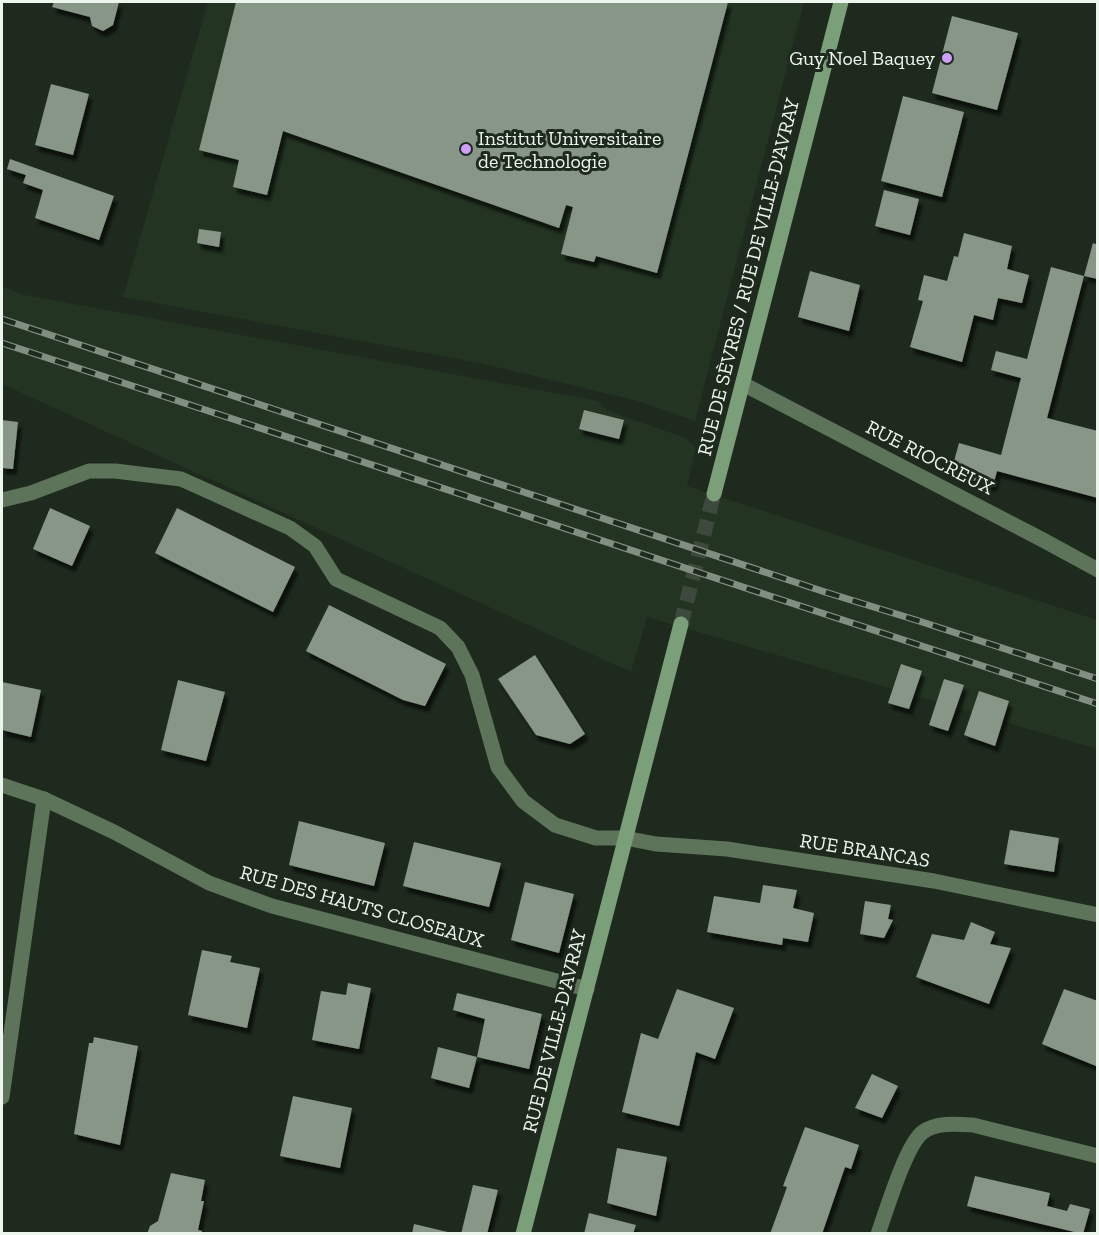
<svg xmlns="http://www.w3.org/2000/svg" width="1099" height="1235" font-family="'Zilla Slab',serif">
	<style>
		.built { fill: #233422 }
		.building { fill: #879686; filter: url(#shadow) }
		.lines { fill: none; stroke-linecap: round; stroke-linejoin: round }
		.secondary-tunnel { stroke: #3d493c; stroke-width: 15; stroke-dasharray: 15 8; stroke-linecap: butt }
		.lane { stroke: #5d745b; stroke-width: 15 }
		.street { stroke: #5d745b; stroke-width: 15 }
		.secondary { stroke: #7a9f79; stroke-width: 15 }
		.rail-casing { stroke: #838e83; stroke-width: 7 }
		.rail { stroke: #1e2a1d; stroke-width: 4.5; stroke-dasharray: 14; stroke-linecap: butt }
		.poi-dot { fill: #d19dfe; stroke: #1e2a1d; stroke-width: 2 }
		.labels { text-anchor: middle; dominant-baseline: central; stroke-width: 6; stroke-linejoin: round; paint-order: stroke }
		.poi-label { font-size: 20px; fill: #edf6ed; stroke: #1e2a1d; text-anchor: end }
		.street-label { font-size: 20px; fill: #edf6ed; stroke: #1e2a1d }
	</style>
	<defs>
		<filter id="shadow"><feDropShadow dx="3.5" dy="6" stdDeviation="1.5" flood-color="#0009"/></filter>
	</defs>
	<rect width="100%" height="100%" fill="#1e2a1d"/>
	<g class="built">
		<polygon points="208,2 804,2 695,421 638,401 480,363 123,297"/>
		<polygon points="2,286 20,294 598,401 608,411 683,437 696,448 687,486 1097,620 1097,749 647,617 631,672 2,384"/>
	</g>
	<g class="building">
		<polygon points="54,2 119,2 113,25 103,31 92,26 90,17 52,7"/>
		<polygon points="236,2 728,2 657,273 596,256 594,262 561,254 573,207 566,205 559,228 283,131 267,195 233,187 239,160 199,150"/>
		<polygon points="952,16 1018,33 997,110 932,93"/>
		<polygon points="51,84 89,94 73,155 35,145"/>
		<polygon points="903,96 964,112 942,197 881,181"/>
		<polygon points="10,159 114,196 99,240 35,218 43,190 23,183 26,175 7,169"/>
		<polygon points="884,190 919,199 910,235 875,226"/>
		<polygon points="199,229 221,232 219,247 197,243"/>
		<polygon points="964,233 1012,246 1007,269 1029,275 1022,303 998,298 993,320 974,315 962,362 910,347 923,301 918,300 924,275 947,281 954,256 958,257"/>
		<polygon points="1093,243 1098,245 1098,279 1084,276"/>
		<polygon points="1051,267 1084,276 1047,418 1098,431 1098,498 997,471 993,486 961,477 951,472 959,443 1001,455 1021,378 991,370 996,351 1027,359"/>
		<polygon points="810,271 860,285 849,331 798,317"/>
		<polygon points="584,410 624,420 619,439 579,429"/>
		<polygon points="2,420 18,422 13,469 2,468"/>
		<polygon points="50,508 90,526 72,566 33,549"/>
		<polygon points="177,508 295,567 273,612 155,553"/>
		<polygon points="329,605 446,664 425,706 403,700 306,651"/>
		<polygon points="535,655 585,734 570,744 536,735 498,679"/>
		<polygon points="901,664 922,671 909,709 888,703"/>
		<polygon points="944,679 964,685 948,731 929,725"/>
		<polygon points="178,680 225,692 206,761 161,750"/>
		<polygon points="2,682 41,690 31,737 2,730"/>
		<polygon points="979,691 1009,701 995,746 964,735"/>
		<polygon points="299,821 385,843 374,886 289,865"/>
		<polygon points="1010,830 1059,838 1054,872 1004,864"/>
		<polygon points="414,842 501,863 489,907 403,886"/>
		<polygon points="525,882 574,894 559,953 511,940"/>
		<polygon points="763,885 797,890 793,908 814,913 808,942 783,938 782,945 707,932 714,896 760,903"/>
		<polygon points="865,901 891,905 888,919 893,920 884,938 860,934"/>
		<polygon points="971,922 995,932 990,944 1011,948 989,1004 916,977 932,934 964,940"/>
		<polygon points="202,950 232,956 230,962 260,968 247,1028 188,1015"/>
		<polygon points="348,983 371,988 359,1049 312,1040 321,991 346,995"/>
		<polygon points="677,989 734,1008 715,1059 696,1052 679,1126 622,1112 641,1033 658,1039"/>
		<polygon points="1064,989 1098,1001 1096,1066 1042,1044"/>
		<polygon points="457,993 542,1014 529,1069 477,1057 469,1088 431,1078 438,1047 477,1057 485,1019 453,1010"/>
		<polygon points="94,1037 138,1046 120,1145 74,1134 89,1043 93,1043"/>
		<polygon points="872,1074 898,1086 882,1118 855,1108"/>
		<polygon points="293,1096 352,1108 340,1168 280,1156"/>
		<polygon points="805,1127 859,1145 851,1169 845,1167 822,1234 770,1234 787,1187 783,1186"/>
		<polygon points="617,1148 667,1157 656,1216 607,1203"/>
		<polygon points="171,1173 205,1180 201,1201 204,1201 198,1230 202,1231 202,1234 147,1234 150,1226 158,1221"/>
		<polygon points="975,1176 1050,1193 1047,1206 1067,1211 1070,1204 1090,1209 1083,1234 967,1206"/>
		<polygon points="473,1185 498,1190 487,1234 461,1234"/>
		<polygon points="589,1213 636,1225 633,1234 584,1234"/>
		<polygon points="414,1224 452,1233 452,1234 412,1234"/>
	</g>
	<g class="lines">
		<polyline class="secondary-tunnel" points="681,624 714,494"/>
		<polyline class="lane" points="2,500 31,493 89,471 115,471 181,479 290,528 315,546 336,579 440,628 458,647 472,675 498,767 523,801 555,825 596,838 625,838"/>
		<g class="street">
			<polyline points="743,384 1043,540 1098,570"/>
			<polyline points="2,785 44,799 114,832 209,883 272,906 587,989"/>
			<polyline points="625,838 656,844 727,849 934,881 1098,915"/>
			<polyline points="2,1097 44,799"/>
			<path d="M 878,1234 C 886,1212 906,1144 923,1132 C 936,1122 958,1124 973,1125 L 1098,1156"/>
		</g>
		<g class="secondary">
			<polyline points="714,494 841,2"/>
			<polyline points="523,1234 681,624"/>
		</g>
		<defs>
			<g id="rail">
				<polyline points="2,319 825,592 919,621 1098,679"/>
				<polyline points="2,343 1098,704"/>
			</g>
		</defs>
		<use href="#rail" class="rail-casing"/>
		<use href="#rail" class="rail"/>
	</g>
	<g class="poi-dot">
		<circle cx="947" cy="58" r="6"/>
		<circle cx="466" cy="149" r="6"/>
	</g>
	<g class="labels">
		<g class="poi-label">
			<text x="935" y="58">Guy Noel Baquey</text>
			<text x="478" y="138" text-anchor="start">Institut Universitaire<tspan x="478" dy="23">de Technologie</tspan></text>
		</g>
		<g class="street-label">
			<text transform="translate(748 277) rotate(-76)">RUE DE SÈVRES / RUE DE VILLE-D'AVRAY</text>
			<text transform="translate(930 457) rotate(27)">RUE RIOCREUX</text>
			<text transform="translate(865 850) rotate(9)">RUE BRANCAS</text>
			<text transform="translate(362 906) rotate(16)">RUE DES HAUTS CLOSEAUX</text>
			<text transform="translate(554 1031) rotate(-76)">RUE DE VILLE-D'AVRAY</text>
		</g>
	</g>
	<rect width="1099" height="1235" fill="none" stroke="#edf6ed" stroke-width="6"/>
</svg>
